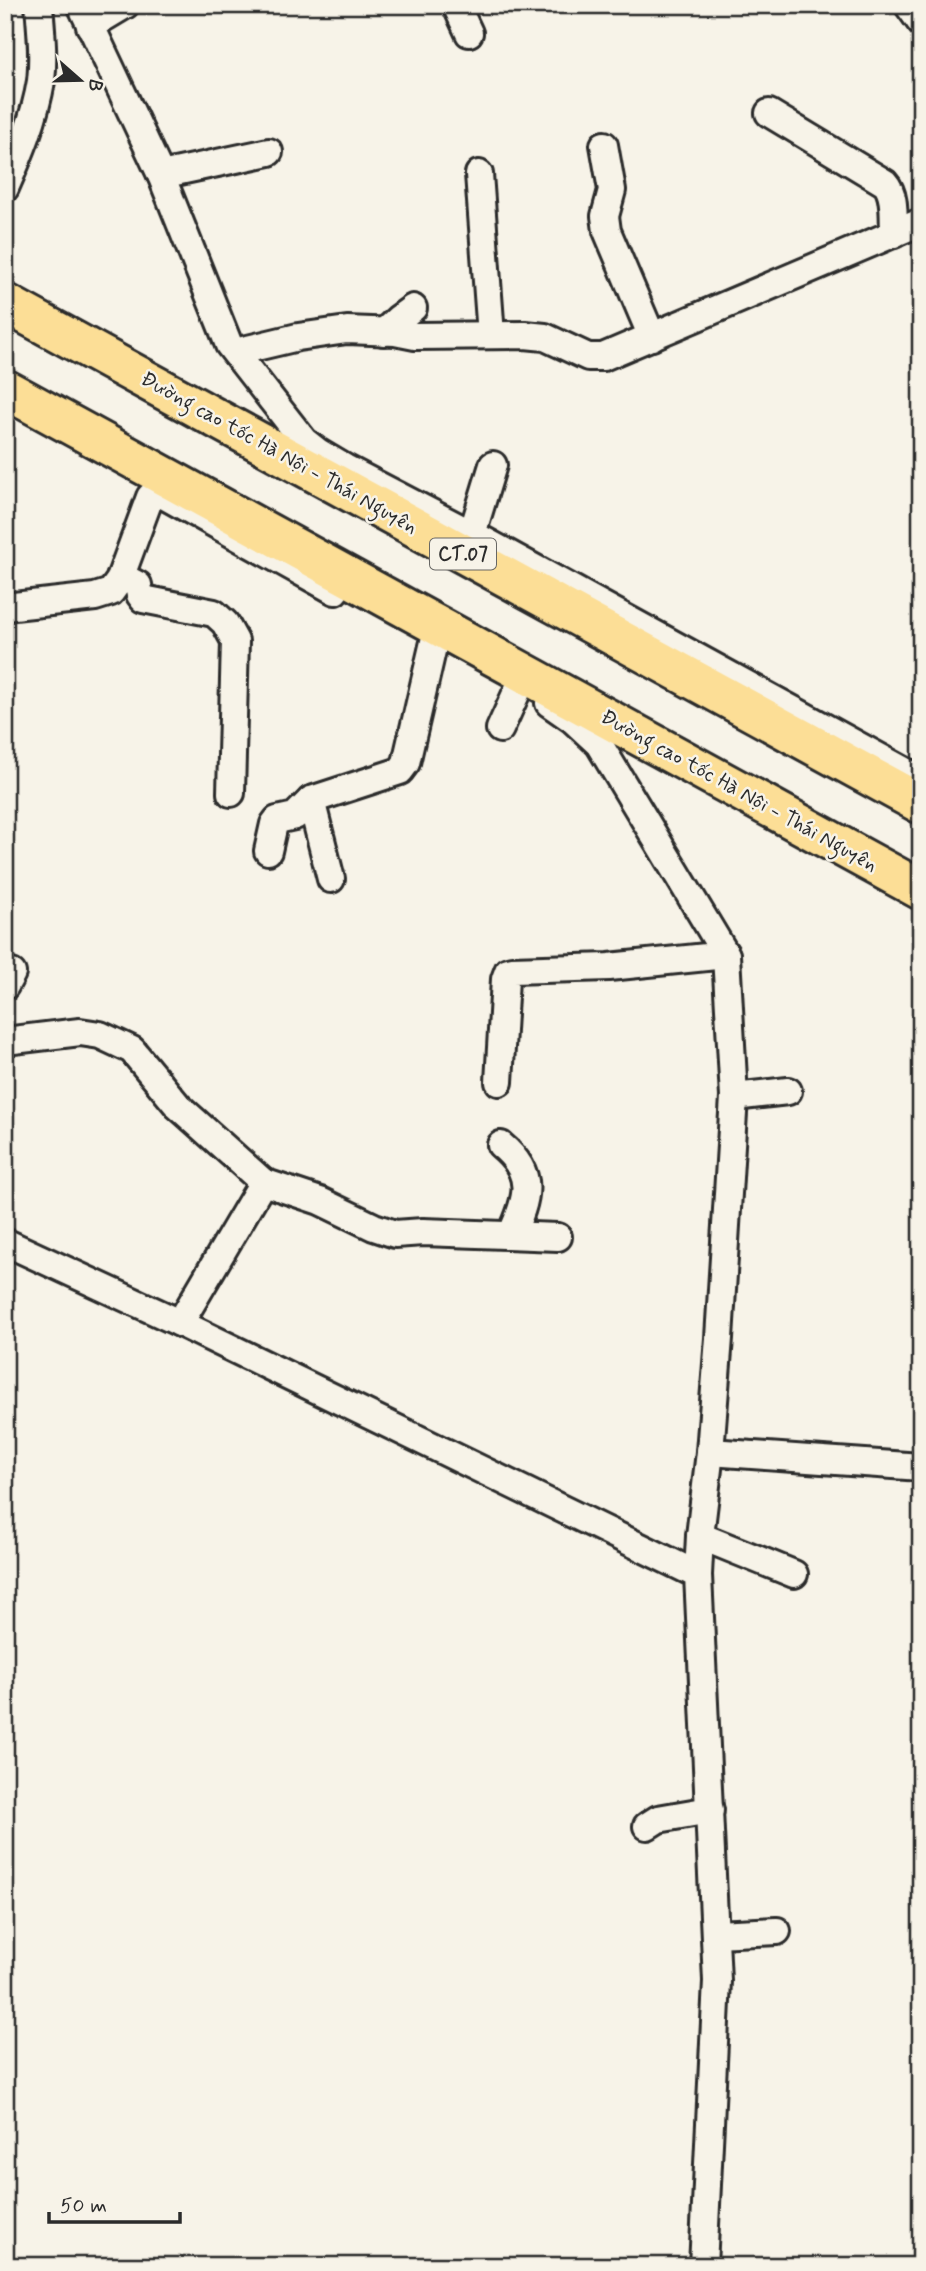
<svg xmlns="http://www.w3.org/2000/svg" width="926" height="2271" font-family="Mynerve,sans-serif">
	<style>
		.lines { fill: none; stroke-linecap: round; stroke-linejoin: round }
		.minor-casing { stroke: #2b2b2b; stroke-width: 32 }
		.highway-casing { stroke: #2b2b2b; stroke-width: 44 }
		.minor { stroke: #f7f3e8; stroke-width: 26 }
		.highway { stroke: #fcde96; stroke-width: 38 }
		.labels { text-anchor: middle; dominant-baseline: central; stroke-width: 5; stroke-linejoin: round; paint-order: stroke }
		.shield { fill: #f7f3e8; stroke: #686764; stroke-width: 2 }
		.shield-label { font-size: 19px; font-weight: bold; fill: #2b2b2b }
		.street-label { font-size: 21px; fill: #2b2b2b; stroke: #f7f3e8 }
	</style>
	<rect width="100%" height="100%" fill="#f7f3e8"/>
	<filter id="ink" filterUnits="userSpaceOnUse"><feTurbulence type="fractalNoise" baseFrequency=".0143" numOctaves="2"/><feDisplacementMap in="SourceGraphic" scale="14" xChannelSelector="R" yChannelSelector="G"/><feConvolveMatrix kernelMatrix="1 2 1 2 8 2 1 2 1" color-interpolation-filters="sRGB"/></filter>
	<g filter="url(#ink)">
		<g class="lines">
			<defs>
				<g id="minor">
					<polyline points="81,5 161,175 229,345 304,441 318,452 345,468 483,540 921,780"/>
					<polyline points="456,5 469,33"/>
					<polyline points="908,5 921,23"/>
					<polyline points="90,26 125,5"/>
					<path d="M 769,113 L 885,183 C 896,195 893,218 894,234"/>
					<polyline points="604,145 612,190 605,216 607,231 652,337"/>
					<polyline points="479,174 491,335"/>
					<polyline points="161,175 269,152"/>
					<path d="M 5,188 C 20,154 35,118 41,81 C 44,56 41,30 39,5"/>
					<polyline points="384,332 398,319 413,308"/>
					<polyline points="235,352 298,337 347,330 395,332 415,336 525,335 545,337 588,357 603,357 921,222"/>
					<polyline points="472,534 493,465"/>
					<polyline points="121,576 138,585 140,595 143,599 214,613 225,623 235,641 231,793"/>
					<polyline points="5,607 95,597 111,592 119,581 150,497 154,493 165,496 335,591"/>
					<polyline points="549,703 572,719 599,744 726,955 734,1097 719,1338 710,1452 700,1536 698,1575"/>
					<polyline points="500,729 520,685"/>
					<polyline points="311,800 331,879"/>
					<polyline points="268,851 274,824 277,820 295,816 311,800 400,771 406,763 434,642"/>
					<polyline points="5,986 12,973"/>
					<polyline points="5,1041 80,1032 100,1035 132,1050 178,1106 263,1182 320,1201 374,1227 395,1234 423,1232 558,1237"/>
					<polyline points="499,1082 505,979 508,971 512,970 609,967 726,955"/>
					<polyline points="734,1097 788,1091"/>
					<path d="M 501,1145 C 536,1174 528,1198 511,1235"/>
					<polyline points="5,1242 180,1323 698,1575 717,1981 703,2266"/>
					<polyline points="180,1323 263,1182"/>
					<polyline points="710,1452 921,1467"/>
					<polyline points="700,1536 794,1574"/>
					<polyline points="647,1826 658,1819 710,1810"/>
					<polyline points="715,1934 777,1931"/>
				</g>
				<g id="highway">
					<polyline points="5,303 921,804"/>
					<polyline points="5,389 921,890"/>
				</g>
			</defs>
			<use href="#minor" class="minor-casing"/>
			<use href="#highway" class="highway-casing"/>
			<use href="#minor" class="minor"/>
			<use href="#highway" class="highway"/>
		</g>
	</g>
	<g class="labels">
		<rect class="shield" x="430" y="538.5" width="66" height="31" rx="5"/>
		<g class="shield-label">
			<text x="463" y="554">CT.07</text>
		</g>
		<g class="street-label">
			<text transform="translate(279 453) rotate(29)">Đường cao tốc Hà Nội - Thái Nguyên</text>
			<text transform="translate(739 791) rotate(29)">Đường cao tốc Hà Nội - Thái Nguyên</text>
		</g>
	</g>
	<rect width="926" height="2271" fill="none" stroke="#f7f3e8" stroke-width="28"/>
	<rect x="14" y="14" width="898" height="2243" fill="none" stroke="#2b2b2b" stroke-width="2.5" filter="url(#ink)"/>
	<g transform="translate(80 80) rotate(110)" stroke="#f7f3e8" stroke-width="5" paint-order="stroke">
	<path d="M0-5L12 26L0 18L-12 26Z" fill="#2b2b2b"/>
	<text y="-10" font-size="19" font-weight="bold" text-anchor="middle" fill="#2b2b2b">B</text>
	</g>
	<path d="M49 2212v10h131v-10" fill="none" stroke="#2b2b2b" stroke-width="3.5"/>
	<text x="60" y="2212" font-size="21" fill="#2b2b2b" stroke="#f7f3e8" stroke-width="5" paint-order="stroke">50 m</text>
</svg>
